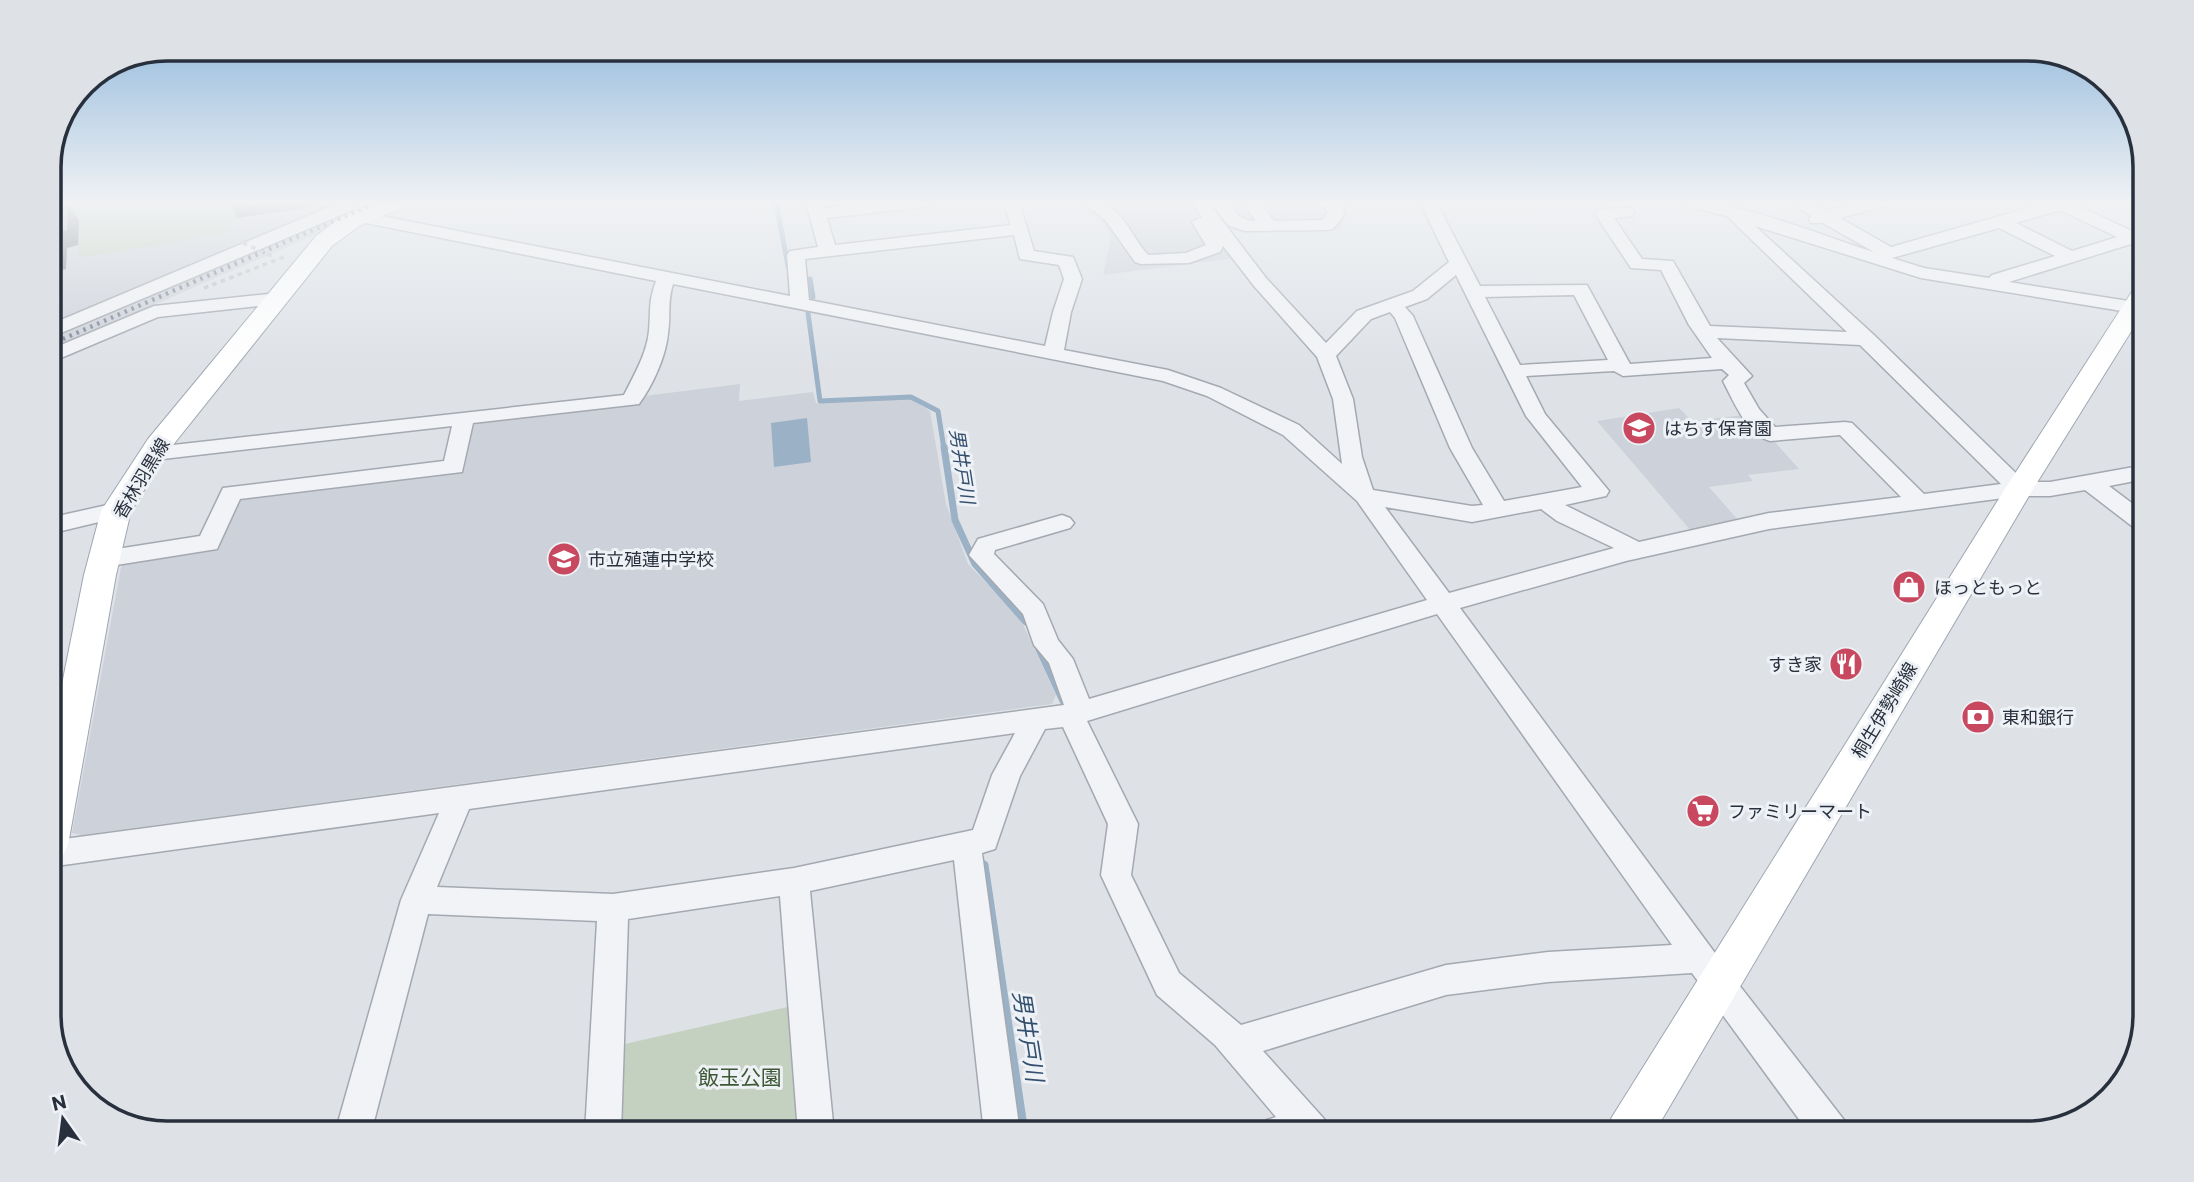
<svg xmlns="http://www.w3.org/2000/svg" width="2194" height="1182" font-family="Commissioner,'Noto Sans JP',sans-serif">
	<style>
		.built { fill: #cdd1d9 }
		.green { fill: #c5d1c0 }
		.water { fill: #9bb1c6 }
		.lines { fill: none; stroke-linecap: round; stroke-linejoin: round }
		.stream-far2 { stroke: #9bb1c6; stroke-width: 5 }
		.stream-far1 { stroke: #9bb1c6; stroke-width: 7 }
		.stream { stroke: #9bb1c6; stroke-width: 9 }
		.minor-casing { stroke: #a4a9b1; stroke-width: 3 }
		.major-casing { stroke: #9ea7b2; stroke-width: 2 }
		.path { stroke: #bdc0c6; stroke-width: 3.5; stroke-dasharray: 4.5 4.5; stroke-linecap: butt }
		.minor { fill: #f1f3f6; fill-rule: evenodd }
		.major { fill: #fff; fill-rule: evenodd }
		.rail { stroke: #798290; stroke-width: 4.5; stroke-dasharray: 2.5 5; stroke-linecap: butt }
		.path-bridge { stroke: #bdc0c6; stroke-width: 3.5; stroke-dasharray: 4.5 4.5; stroke-linecap: butt }
		.shaded-wall { fill: #7f8389 }
		.building { fill: #b6bbc4; stroke: #7f8389; stroke-width: 2 }
		.labels { text-anchor: middle; dominant-baseline: central; stroke-width: 6; stroke-linejoin: round; paint-order: stroke }
		.poi-label { font-size: 18px; fill: #28303d; stroke: #eef1f5; text-anchor: start }
		.street-label { font-size: 18px; fill: #28303d; stroke: #eef1f5 }
		.water-label { font-size: 19px; font-style: italic; fill: #34506f; stroke: #eef1f5 }
		.near-park-label { font-size: 21px; fill: #3e5836; stroke: #eef1f5 }
		.near-water-label { font-size: 23px; font-style: italic; fill: #34506f; stroke: #eef1f5 }
		.rim { fill: none; stroke: #28303d; stroke-width: 3.5 }
	</style>
	<rect width="100%" height="100%" fill="#dee2e7"/>
	<g class="built">
		<polygon points="49,202 335,202 293,223 49,328"/>
		<polygon points="1072,202 1194,202 1235,258 1103,275 1111,237 1102,221"/>
		<polygon points="1210,202 1348,202 1341,230 1232,230"/>
		<polygon points="334,214 336,226 49,350 49,336"/>
		<polygon points="740,384 739,401 813,392 816,403 910,398 930,411 946,504 968,564 1019,616 1056,695 1052,704 82,835 72,833 121,567 128,561 216,547 235,502 244,498 464,470 473,426 480,422 639,403 644,396"/>
		<polygon points="1679,408 1692,421 1744,415 1767,441 1774,441 1799,469 1748,475 1753,481 1709,487 1739,521 1691,531 1597,421"/>
	</g>
	<g class="green">
		<polygon points="49,202 243,202 237,218 225,234 84,257 79,255 78,245 49,223"/>
		<polygon points="792,1006 802,1133 613,1133 616,1046"/>
	</g>
	<polygon class="water" points="807,418 811,462 774,467 771,423"/>
	<g class="lines">
		<g class="stream-far2">
			<polyline points="776,202 788,266"/>
			<polyline points="810,279 813,297"/>
			<polyline points="808,313 820,401 911,397 938,411 944,449"/>
		</g>
		<g class="stream-far1">
			<polyline points="944,447 955,520 975,564 1026,622"/>
			<polyline points="1037,645 1064,703"/>
		</g>
		<polyline class="stream" points="984,865 1024,1133"/>
		<defs>
			<g id="minor">
				<polygon points="341,202 352,202 355,206 353,210 49,338 49,325"/>
				<path d="M 806,202 L 822,202 L 824,208 L 879,202 L 932,202 L 924,207 L 827,218 L 835,245 L 1011,225 L 1003,202 L 1019,202 L 1034,251 L 1073,257 L 1082,279 L 1071,312 L 1064,350 L 1168,370 L 1221,388 L 1299,425 L 1342,464 L 1333,399 L 1317,357 L 1254,286 L 1223,246 L 1220,252 L 1189,263 L 1141,264 L 1135,262 L 1106,221 L 1084,202 C 1124,202 1125,229 1148,255 L 1186,253 L 1206,245 L 1192,222 L 1202,217 L 1191,202 L 1208,202 L 1266,278 L 1326,343 L 1357,311 L 1413,291 L 1449,262 L 1420,202 L 1436,202 L 1480,286 L 1587,285 L 1630,364 L 1712,358 L 1689,325 L 1661,270 L 1631,268 L 1595,214 L 1603,209 L 1632,208 L 1634,212 L 1632,216 L 1614,218 L 1642,259 L 1673,261 L 1710,326 L 1847,332 L 1727,216 L 1686,206 L 1684,202 C 1744,202 1816,234 1874,252 L 1823,223 L 1811,223 L 1809,219 L 1811,216 L 1790,202 L 1811,202 L 1827,211 L 1860,202 L 1887,202 L 1885,206 L 1840,218 L 1891,247 L 2049,202 L 2078,202 L 2076,205 L 2145,237 L 2145,245 L 2131,244 L 2009,282 L 2141,303 L 2143,307 L 2134,313 L 1921,278 L 1755,226 L 1874,335 L 2025,482 L 2050,482 L 2145,465 L 2145,479 L 2109,486 L 2145,513 L 2145,533 L 2137,530 L 2085,490 L 2050,496 L 2019,496 L 1769,529 L 1626,561 L 1460,608 L 1729,972 L 1844,1120 L 1849,1133 L 1809,1133 L 1692,973 L 1548,982 L 1446,995 L 1263,1051 L 1325,1120 L 1330,1133 L 1262,1133 L 1267,1120 L 1276,1117 L 1215,1045 L 1157,995 L 1101,875 L 1108,824 L 1063,727 L 1045,729 L 1020,776 L 995,849 L 982,853 L 1020,1133 L 984,1133 L 954,860 L 810,891 L 834,1133 L 798,1133 L 780,896 L 628,919 L 621,1133 L 585,1133 L 597,921 L 428,914 L 371,1133 L 335,1133 L 401,900 L 439,813 L 49,867 L 49,841 L 1064,705 L 1049,663 L 1034,645 L 1023,614 L 969,555 L 978,539 L 1062,515 L 1070,518 L 1074,523 L 1070,528 L 995,550 L 994,554 L 1043,604 L 1058,640 L 1073,659 L 1089,699 L 1427,600 L 1357,501 L 1283,435 L 1207,396 L 1163,381 L 673,284 C 667,303 671,314 668,333 C 666,356 653,385 639,404 L 473,423 L 462,472 L 240,499 L 217,549 L 104,567 L 96,565 L 92,559 L 96,553 L 104,551 L 200,536 L 223,488 L 444,461 L 452,426 L 154,460 L 146,458 L 143,453 L 146,448 L 624,395 C 634,375 647,353 649,331 C 651,309 648,303 656,281 L 361,222 L 355,221 L 353,217 L 355,213 L 361,212 L 790,296 L 787,255 L 790,251 L 818,247 ZM 2060,210 L 2117,237 L 2072,251 L 2016,223 ZM 1999,228 L 2055,256 L 1992,275 L 1989,278 L 1924,268 L 1892,258 ZM 1014,235 L 1020,259 L 1059,265 L 1064,279 L 1053,312 L 1045,346 L 809,300 L 805,259 ZM 1456,275 L 1526,416 L 1582,487 L 1504,501 L 1472,448 L 1413,316 L 1405,307 L 1427,299 ZM 1574,295 L 1608,360 L 1520,365 L 1485,297 ZM 1390,312 L 1395,318 L 1450,448 L 1483,505 L 1472,506 L 1373,490 L 1362,457 L 1353,399 L 1336,356 L 1371,319 ZM 1717,338 L 1860,345 L 2001,484 L 1924,494 L 1852,423 L 1845,422 L 1775,427 L 1759,409 L 1744,383 L 1752,376 ZM 1722,369 L 1729,375 L 1723,381 C 1733,400 1747,435 1770,441 L 1840,435 L 1901,497 L 1769,513 L 1639,542 L 1565,505 L 1606,496 L 1609,491 L 1545,414 L 1526,376 L 1614,371 L 1623,376 ZM 1385,507 L 1472,522 L 1541,509 L 1557,521 L 1614,548 L 1449,593 ZM 1437,614 L 1672,945 L 1548,952 L 1446,965 L 1241,1025 L 1179,973 L 1131,875 L 1138,824 L 1087,721 ZM 1015,733 L 992,775 L 973,830 L 794,868 L 613,894 L 437,887 L 469,809 Z"/>
				<path d="M 1210,202 L 1227,202 C 1236,213 1241,221 1256,221 L 1242,202 L 1259,202 L 1274,221 L 1322,220 L 1328,213 L 1326,208 L 1315,202 L 1339,202 L 1345,214 L 1333,229 L 1327,230 L 1244,231 L 1228,225 Z"/>
				<polygon points="278,293 287,299 285,303 158,317 49,363 49,350 154,306"/>
				<polygon points="116,503 124,506 127,511 124,516 49,534 49,518"/>
			</g>
			<g id="major">
				<polygon points="377,202 407,202 404,207 359,226 332,246 169,450 131,511 116,575 68,845 62,857 49,861 49,749 84,575 101,511 148,439 316,236 343,216"/>
				<polygon points="2145,283 2145,309 2033,489 1654,1133 1605,1133 1612,1117 2005,489 2133,290 2137,285"/>
			</g>
		</defs>
		<use href="#minor" class="minor-casing"/>
		<use href="#major" class="major-casing"/>
		<polyline class="path" points="204,288 284,257"/>
		<use href="#minor" class="minor"/>
		<use href="#major" class="major"/>
		<polyline class="rail" points="49,345 377,202"/>
		<polyline class="path-bridge" points="243,243 274,257"/>
	</g>
	<g class="shaded-wall">
		<polygon points="229,202 315,202 313,207 237,218"/>
		<polygon points="69,206 79,220 78,245 67,248 66,269 49,273 49,256 57,233"/>
	</g>
	<polygon class="building" points="69,206 68,231 57,233 56,254 49,256 49,210"/>
	<linearGradient id="sky" x2="0" y2="1"><stop stop-color="#89b3da"/><stop offset="0.55" stop-color="#f0f2f4"/><stop offset="1" stop-color="#f0f2f4" stop-opacity="0"/></linearGradient>
	<rect width="2194" height="368" fill="url(#sky)"/>
	<defs>
		<symbol id="school-disc" viewBox="-11 -11 22 22"><circle r="9.5" fill="#c7485f" stroke="#eef1f5"/><path d="M0-5L7-2L0 1L-7-2ZM-4 1L0 2.5L4 1V4Q0 6-4 4Z" fill="#fff"/></symbol>
		<symbol id="shop-disc" viewBox="-11 -11 22 22"><circle r="9.5" fill="#c7485f" stroke="#eef1f5"/><path d="M-5-2.5h2.3a2.7 3.5 0 0 1 5.4 0H5L5.5 6h-11ZM-1.5-2.5h3a1.5 2.3 0 0 0-3 0Z" fill="#fff"/></symbol>
		<symbol id="restaurant-disc" viewBox="-11 -11 22 22"><circle r="9.5" fill="#c7485f" stroke="#eef1f5"/><path d="M-5-6h1v4h1v-4h1v4h1v-4h1v5L-1.5 .5V6h-2V.5L-5-1ZM5-6V6H3V1.5H1.5Q1.5-4 5-6Z" fill="#fff"/></symbol>
		<symbol id="bank-disc" viewBox="-11 -11 22 22"><circle r="9.5" fill="#c7485f" stroke="#eef1f5"/><path d="M-6-4H6V4H-6ZM0-2.3a2.3 2.3 0 1 0 0 4.6a2.3 2.3 0 1 0 0-4.6Z" fill="#fff"/></symbol>
		<symbol id="supermarket-disc" viewBox="-11 -11 22 22"><circle r="9.5" fill="#c7485f" stroke="#eef1f5"/><path d="M-6-5.5h2.5l.6 2H6L4.5 2H-2.5L-4.4-4H-6ZM-1.5 3.2a1.3 1.3 0 1 0 .1 0ZM3 3.2a1.3 1.3 0 1 0 .1 0Z" fill="#fff"/></symbol>
	</defs>
	<g fill-rule="evenodd">
		<use href="#school-disc" x="1620" y="409" width="38" height="38"/>
		<use href="#school-disc" x="545" y="540" width="38" height="38"/>
		<use href="#shop-disc" x="1890" y="568" width="38" height="38"/>
		<use href="#restaurant-disc" x="1827" y="645" width="38" height="38"/>
		<use href="#bank-disc" x="1959" y="698" width="38" height="38"/>
		<use href="#supermarket-disc" x="1684" y="792" width="38" height="38"/>
	</g>
	<g class="labels">
		<g class="poi-label">
			<text x="1664" y="428">はちす保育園</text>
			<text x="588" y="559">市立殖蓮中学校</text>
			<text x="1934" y="587">ほっともっと</text>
			<text x="1822" y="664" text-anchor="end">すき家</text>
			<text x="2002" y="717">東和銀行</text>
			<text x="1728" y="811">ファミリーマート</text>
		</g>
		<g class="street-label">
			<text transform="translate(141 478) rotate(-59)">香林羽黒線</text>
			<text transform="translate(1884 710) rotate(-59)">桐生伊勢崎線</text>
		</g>
		<g class="water-label">
			<text transform="translate(963 466) rotate(81)">男井戸川</text>
		</g>
		<g class="near-park-label">
			<text x="740" y="1076">飯玉公園</text>
		</g>
		<g class="near-water-label">
			<text transform="translate(1029 1036) rotate(81)">男井戸川</text>
		</g>
	</g>
	<path d="M0 0H2194V1182H0ZM167 61H2027A106 106 0 0 1 2133 167V1015A106 106 0 0 1 2027 1121H167A106 106 0 0 1 61 1015V167A106 106 0 0 1 167 61Z" fill="#dee2e6" fill-rule="evenodd"/>
	<path class="rim" d="M167 61H2027A106 106 0 0 1 2133 167V1015A106 106 0 0 1 2027 1121H167A106 106 0 0 1 61 1015V167A106 106 0 0 1 167 61Z"/>
	<g transform="translate(63 1119) rotate(346)" stroke="#eef1f5" stroke-width="5" paint-order="stroke">
	<path d="M0-5L12 26L0 18L-12 26Z" fill="#28303d"/>
	<text y="-10" font-size="19" font-weight="bold" text-anchor="middle" fill="#28303d">N</text>
	</g>
</svg>
